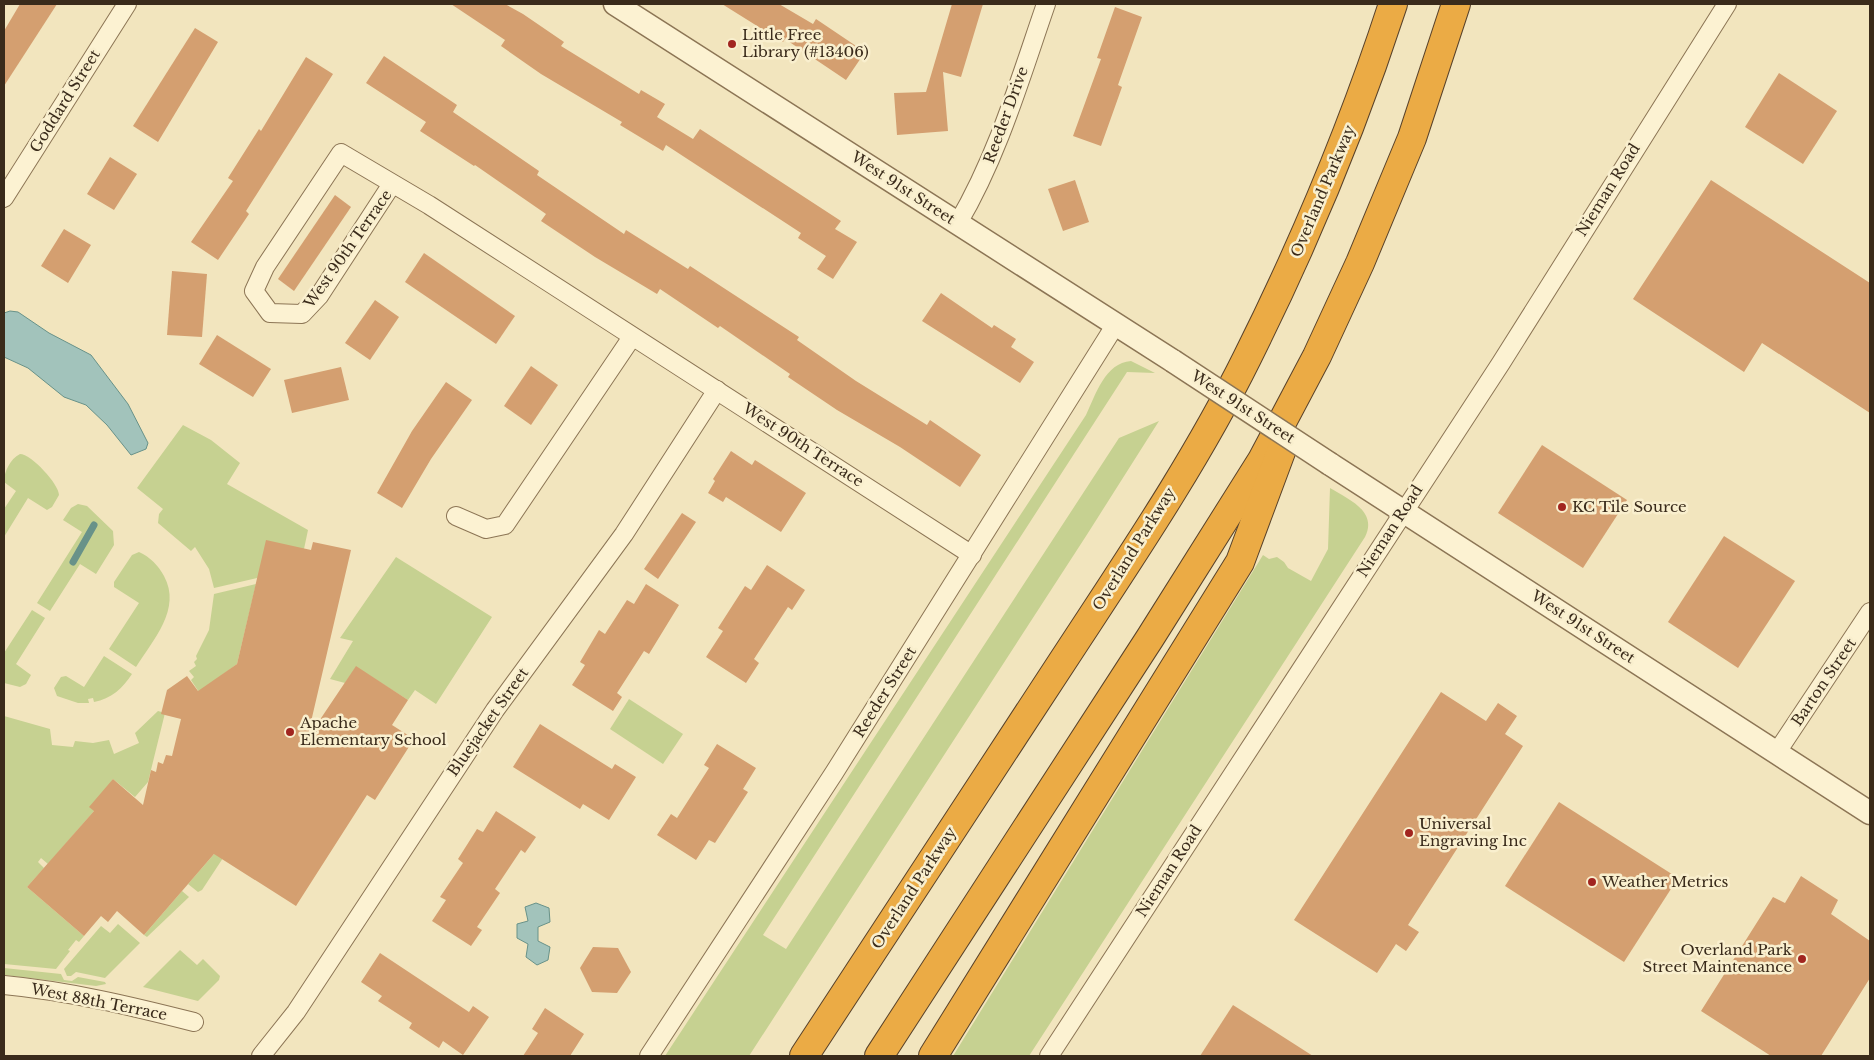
<svg xmlns="http://www.w3.org/2000/svg" width="1874" height="1060" font-family="'Libre Baskerville',serif">
<style>
.green{fill:#c6d191}
.water{fill:#a2c3bb;stroke:#689289}
.lines{fill:none;stroke-linecap:round;stroke-linejoin:round}
.stream{stroke:#689289;stroke-width:7}
.building{fill:#d49f70}
.minor-casing{stroke:#8c7555;stroke-width:20}
.tertiary-casing{stroke:#8c7555;stroke-width:25}
.motorway-casing{stroke:#59422a;stroke-width:30}
.minor{stroke:#fcf2d2;stroke-width:18}
.tertiary{stroke:#fcf2d2;stroke-width:22}
.motorway{stroke:#ebab45;stroke-width:28}
.tertiary-bridge-casing{stroke:#8c7555;stroke-width:25;stroke-linecap:butt}
.tertiary-bridge{stroke:#fcf2d2;stroke-width:22}
.poi-dot{fill:#a1251f;stroke:#f9efce;stroke-width:2}
.labels{text-anchor:middle;stroke-width:5;stroke-linejoin:round;paint-order:stroke}
.poi-label{font-size:15px;fill:#3a2b1b;stroke:#f9efce;text-anchor:start}
.street-label{font-size:15px;fill:#3a2b1b;stroke:#f9efce}
</style>
<rect width="100%" height="100%" fill="#f2e5be"/>
<!-- green -->
<g class="green">
<path d="M1131,361L1155,373L1127,372L763,935L786,949L1119,438L1159,421L1088,533L749,1056H665L1086,415C1096,394 1105,363 1131,361Z"/>
<path d="M183,425L211,440L240,463L227,484L308,530L304,549L257,578L214,588L209,569L195,547L191,551L158,523L159,514L163,509L137,488Z"/>
<path d="M20,454C31,454 59,484 59,495L52,507L47,510L28,498L4,537V509L16,491L4,482C4,472 10,459 20,454Z"/>
<path d="M1330,488C1348,499 1378,511 1365,537L1029,1056H953L1263,555L1269,559L1277,557L1284,562L1288,568L1311,581L1328,549Z"/>
<path d="M78,504L87,506L113,531L114,545L96,574L80,564L50,611L37,603L82,532L63,520L71,508Z"/>
<path d="M139,552C150,557 158,565 164,576C182,609 153,640 136,667L109,649L139,603L114,587V582L132,555Z"/>
<path d="M396,557L492,617L436,704L415,690L408,700L356,667L345,683L330,679L353,641L340,638Z"/>
<path d="M256,584L237,664L199,692L191,680L194,677L189,671L196,666L194,662L197,659L196,656L209,630L214,594Z"/>
<path d="M32,610L45,618L16,664L31,675L26,684L20,687L4,683V653Z"/>
<path d="M104,656L132,674C123,688 111,699 94,702L93,698L88,699L89,703H78L57,696L54,688L61,677L66,676L84,687Z"/>
<path d="M629,699L683,734L663,764L610,729Z"/>
<path d="M158,711L165,713L148,782L135,797L113,779L94,811L48,864L41,858L38,862L44,868L27,887L84,936L79,942L76,940L68,950L70,951L56,969L4,964V716L50,729L52,745L73,747L75,741L93,743L109,740L114,754L139,743L135,733Z"/>
<path d="M215,853L223,858L202,890L198,892L188,884Z"/>
<path d="M182,891L189,897L147,937L144,935Z"/>
<path d="M118,924L140,943L105,978L76,972L71,976H67L64,969L101,926L110,933Z"/>
<path d="M180,950L197,965L203,959L220,976L219,980L198,1001L143,987Z"/>
<path d="M4,968L61,974L64,980L72,981L78,977L105,982L106,984L96,986L4,975Z"/>
</g>
<!-- water -->
<g class="water">
<path d="M10,311L18,312L49,333L91,355L128,404L148,443L146,449L131,455L107,425L86,405L64,397L28,368L4,357V313Z"/>
<path d="M536,903L549,908L550,922L538,927V941L550,947L548,960L537,965L526,957L528,944L517,938V924L528,921L525,907Z"/>
</g>
<g class="lines">
<!-- stream -->
<path class="stream" d="M73,562L94,525"/>
</g>
<!-- building -->
<g class="building">
<path d="M20,4H57L4,86V31Z"/>
<path d="M451,4H505L523,14L564,42L561,46L639,94L641,90L665,104L657,117L693,139L700,129L841,221L835,229L857,242L833,279L817,269L826,256L798,238L801,233L666,145L663,151L620,125L622,122L541,74L501,46L505,40Z"/>
<path d="M722,4H779L813,24L816,19L865,52L846,80L785,39L783,42Z"/>
<path d="M952,4H983L961,77L943,72L948,131L897,135L894,93L926,92Z"/>
<path d="M1115,7L1142,17L1118,85L1122,87L1101,146L1073,136L1101,59L1097,58Z"/>
<path d="M195,28L218,42L158,142L133,126Z"/>
<path d="M384,56L457,105L453,112L539,171L537,175L624,234L626,230L688,269L690,266L799,337L797,340L856,381L927,425L930,420L981,455L960,487L900,447L837,410L788,377L790,374L720,326L718,328L660,289L657,294L595,257L541,221L546,214L475,165L474,166L420,131L426,122L366,83Z"/>
<path d="M306,57L333,74L246,211L249,214L218,260L191,242L233,181L228,178L259,129L261,131Z"/>
<path d="M1779,73L1837,111L1803,164L1745,127Z"/>
<path d="M110,157L137,174L114,210L87,194Z"/>
<path d="M1075,180L1089,222L1063,231L1048,189Z"/>
<path d="M1711,180L1870,283V413L1762,343L1744,372L1633,299Z"/>
<path d="M335,195L351,207L294,291L278,279Z"/>
<path d="M64,229L91,245L68,283L41,266Z"/>
<path d="M424,253L515,316L496,344L405,282Z"/>
<path d="M172,271L207,274L202,337L167,335Z"/>
<path d="M941,293L992,328L994,325L1016,339L1011,347L1034,362L1020,383L922,321Z"/>
<path d="M375,300L399,317L370,360L345,343Z"/>
<path d="M217,335L271,369L253,397L199,364Z"/>
<path d="M531,366L558,385L531,425L504,406Z"/>
<path d="M341,367L349,400L292,413L284,380Z"/>
<path d="M446,382L472,400L431,459L402,508L377,493L412,431Z"/>
<path d="M1542,445L1627,500L1583,568L1498,513Z"/>
<path d="M731,451L752,465L755,460L806,493L781,532L726,497L723,502L708,493L715,481L713,479Z"/>
<path d="M682,513L696,522L658,579L644,569Z"/>
<path d="M1724,536L1795,581L1738,668L1668,622Z"/>
<path d="M266,540L311,550L313,542L351,550L307,739L356,666L408,700L392,725L414,739L375,800L367,795L296,906L214,854L144,935L117,911L108,922L101,916L84,936L27,887L94,811L89,807L113,779L143,805L151,770L156,772L158,762L163,764L166,755L172,756L181,719L161,714L167,690L187,676L198,691L237,664Z"/>
<path d="M767,565L805,590L792,610L788,607L754,659L759,663L746,683L706,657L723,631L718,628L745,586L751,590Z"/>
<path d="M646,584L679,605L649,654L644,651L617,693L622,697L613,711L572,685L585,665L580,662L599,630L605,634L627,600L634,604Z"/>
<path d="M1441,692L1486,721L1498,703L1517,716L1505,734L1523,746L1408,925L1419,932L1406,951L1396,944L1377,973L1294,920Z"/>
<path d="M540,724L612,769L615,764L636,777L609,820L583,804L580,809L513,767Z"/>
<path d="M717,744L756,768L743,789L748,792L715,843L709,840L696,860L657,835L671,814L677,818L709,768L704,765Z"/>
<path d="M1559,802L1678,878L1624,962L1505,886Z"/>
<path d="M496,811L536,837L525,853L521,850L495,889L500,893L477,927L482,930L471,946L432,921L446,900L440,897L463,863L458,859L477,829L483,832Z"/>
<path d="M1801,876L1838,900L1831,914L1870,941V978L1821,1056H1771L1701,1011L1773,897L1785,903Z"/>
<path d="M593,947L618,948L631,972L617,993L592,992L580,968Z"/>
<path d="M380,953L469,1012L473,1006L489,1017L463,1055L443,1041L439,1048L409,1028L412,1023L378,1001L382,996L361,982Z"/>
<path d="M1233,1005L1313,1056H1200Z"/>
<path d="M545,1008L584,1034L570,1056H523L538,1033L532,1029Z"/>
</g>
<g class="lines">
<defs>
<g id="minor">
<path d="M392,184L319,296L302,314L270,313L254,291L265,267L341,153L429,205L972,555"/>
<path d="M4,198L127,4"/>
<path d="M958,223C998,155 1020,79 1046,4"/>
<path d="M456,516L486,529L505,525L632,337"/>
<path d="M1777,752L1870,612"/>
<path d="M4,985C68,991 131,1006 194,1022"/>
<path d="M261,1056L296,1012L495,710L624,534L717,390"/>
<path d="M649,1056L834,773L1116,324"/>
<path d="M1049,1056L1501,363L1727,4"/>
</g>
<g id="tertiary">
<path d="M615,4L1173,361"/>
<path d="M1330,464L1870,813"/>
</g>
<g id="motorway">
<path d="M804,1056C891,924 977,791 1064,659C1128,561 1195,463 1247,358C1305,242 1353,127 1393,4"/>
<path d="M879,1056L1150,638L1262,460L1317,356L1360,263L1412,138L1456,4"/>
<path d="M933,1056L1240,562L1282,449"/>
</g>
</defs>
<!-- minor casing -->
<use href="#minor" class="minor-casing"/>
<!-- tertiary casing -->
<use href="#tertiary" class="tertiary-casing"/>
<!-- motorway casing -->
<use href="#motorway" class="motorway-casing"/>
<!-- minor -->
<use href="#minor" class="minor"/>
<!-- tertiary -->
<use href="#tertiary" class="tertiary"/>
<!-- motorway -->
<use href="#motorway" class="motorway"/>
<defs>
<path id="tertiary-bridge" d="M1173,361L1330,464"/>
</defs>
<!-- tertiary-bridge casing -->
<use href="#tertiary-bridge" class="tertiary-bridge-casing"/>
<!-- tertiary-bridge -->
<use href="#tertiary-bridge" class="tertiary-bridge"/>
</g>
<!-- markers -->
<g class="poi-dot">
<circle cx="732" cy="44" r="5"/>
<circle cx="1562" cy="507" r="5"/>
<circle cx="290" cy="732" r="5"/>
<circle cx="1409" cy="833" r="5"/>
<circle cx="1592" cy="882" r="5"/>
<circle cx="1802" cy="959" r="5"/>
</g>
<g class="labels">
<!-- poi labels -->
<g class="poi-label">
<text x="742" y="40">Little Free<tspan x="742" dy="17">Library (#13406)</tspan></text>
<text x="1572" y="512">KC Tile Source</text>
<text x="300" y="728">Apache<tspan x="300" dy="17">Elementary School</tspan></text>
<text x="1419" y="829">Universal<tspan x="1419" dy="17">Engraving Inc</tspan></text>
<text x="1602" y="887">Weather Metrics</text>
<text x="1792" y="955" text-anchor="end">Overland Park<tspan x="1792" dy="17">Street Maintenance</tspan></text>
</g>
<!-- street labels -->
<g class="street-label">
<text transform="translate(65 101) rotate(-58)" y="5">Goddard Street</text>
<text transform="translate(1006 115) rotate(-70)" y="5">Reeder Drive</text>
<text transform="translate(903 188) rotate(33)" y="5">West 91st Street</text>
<text transform="translate(1608 190) rotate(-58)" y="5">Nieman Road</text>
<text transform="translate(1323 191) rotate(-67)" y="5">Overland Parkway</text>
<text transform="translate(348 249) rotate(-55)" y="5">West 90th Terrace</text>
<text transform="translate(1243 407) rotate(33)" y="5">West 91st Street</text>
<text transform="translate(803 445) rotate(33)" y="5">West 90th Terrace</text>
<text transform="translate(1390 531) rotate(-57)" y="5">Nieman Road</text>
<text transform="translate(1134 549) rotate(-58)" y="5">Overland Parkway</text>
<text transform="translate(1583 627) rotate(33)" y="5">West 91st Street</text>
<text transform="translate(1824 682) rotate(-56)" y="5">Barton Street</text>
<text transform="translate(885 692) rotate(-58)" y="5">Reeder Street</text>
<text transform="translate(488 722) rotate(-55)" y="5">Bluejacket Street</text>
<text transform="translate(1169 871) rotate(-57)" y="5">Nieman Road</text>
<text transform="translate(914 888) rotate(-57)" y="5">Overland Parkway</text>
<text transform="translate(99 1002) rotate(11)" y="5">West 88th Terrace</text>
</g>
</g>
<!-- border -->
<rect width="1874" height="1060" fill="none" stroke="#3a2b1b" stroke-width="10"/>
</svg>
